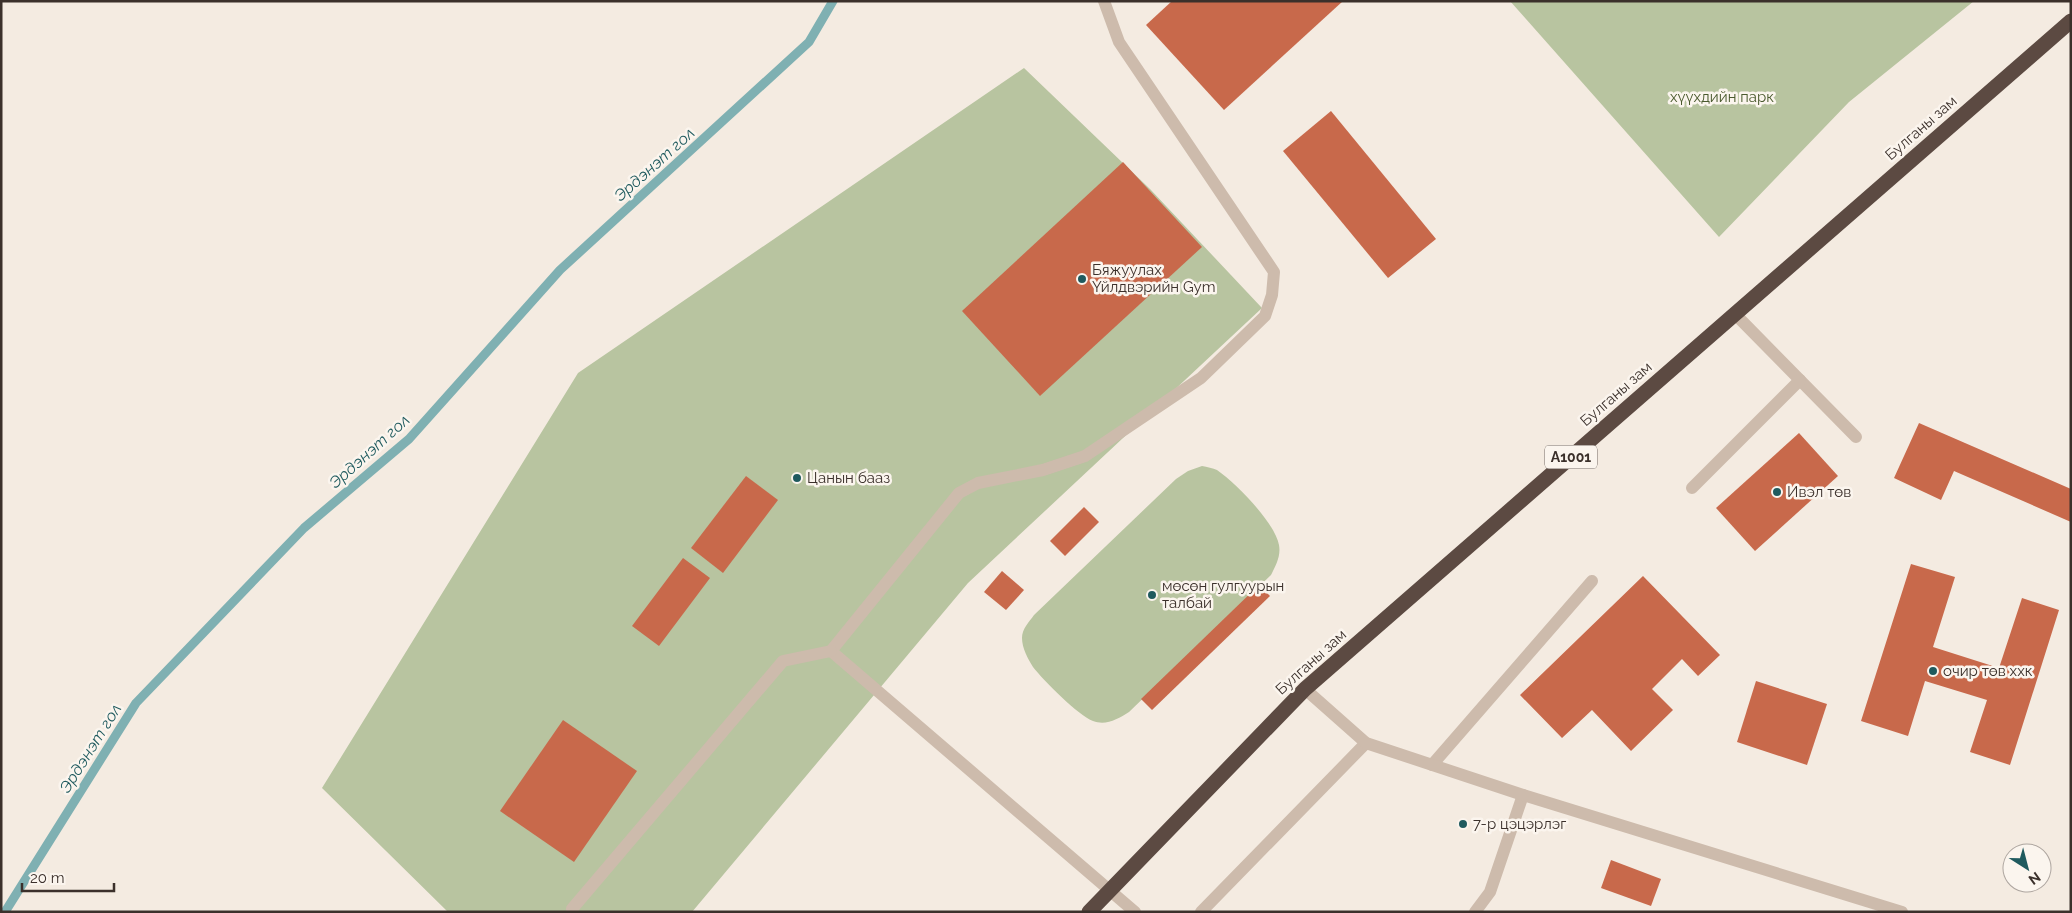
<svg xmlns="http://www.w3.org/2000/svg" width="2072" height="913" font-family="Raleway,sans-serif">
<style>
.green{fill:#b8c4a0}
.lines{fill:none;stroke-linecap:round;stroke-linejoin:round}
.stream{stroke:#7fb0b2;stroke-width:9}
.building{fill:#c8694b}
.lane{stroke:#cdbbac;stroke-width:12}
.street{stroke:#cdbbac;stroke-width:12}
.highway{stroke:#5c4a42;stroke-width:15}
.poi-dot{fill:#1f5a5e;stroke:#fbf5ee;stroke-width:2}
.labels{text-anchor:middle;stroke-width:5;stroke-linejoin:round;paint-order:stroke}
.shield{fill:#fbf5ee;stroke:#756b66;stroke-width:1}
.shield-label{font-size:14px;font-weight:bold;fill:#3b302b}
.park-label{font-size:15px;fill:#4a5a2e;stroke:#fbf5ee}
.street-label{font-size:15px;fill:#3b302b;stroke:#fbf5ee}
.poi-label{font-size:15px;fill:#3b302b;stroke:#fbf5ee;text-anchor:start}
.water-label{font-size:16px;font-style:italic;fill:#1f5a5e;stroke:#fbf5ee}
</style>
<rect width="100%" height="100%" fill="#f4ebe1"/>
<!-- green -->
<g class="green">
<path d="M1510,1H1974L1849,102L1719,237Z"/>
<path d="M1024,68L1150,189L1262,308L968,583L692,912H448L322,788L578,373Z"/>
<path d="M1202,466C1207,467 1213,468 1217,470C1236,483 1275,523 1279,545C1281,556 1276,565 1271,575L1129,712C1118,719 1106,726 1093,721C1079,716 1043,680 1033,667C1028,659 1022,648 1022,638C1022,629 1029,622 1034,615L1176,479L1188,471Z"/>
</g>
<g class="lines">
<!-- stream -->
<path class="stream" d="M5,912L136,703L304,528L409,439L560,270L809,42L833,1"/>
</g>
<!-- building -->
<g class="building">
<path d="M1172,1H1343L1224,110L1146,25Z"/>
<path d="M1331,111L1436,239L1388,278L1283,151Z"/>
<path d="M1123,162L1202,247L1040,396L962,311Z"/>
<path d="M1919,423L2071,489V522L1954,471L1941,500L1894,478Z"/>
<path d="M1799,433L1838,476L1755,551L1716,508Z"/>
<path d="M746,476L778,500L723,573L691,548Z"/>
<path d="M1084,507L1099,522L1065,556L1050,541Z"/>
<path d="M683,558L710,578L659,646L632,626Z"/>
<path d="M1911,564L1955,577L1933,647L1999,668L2022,598L2059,610L2010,765L1970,752L1987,700L1925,681L1908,736L1861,721Z"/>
<path d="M1002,571L1024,590L1006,610L984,592Z"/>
<path d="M1643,576L1720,655L1698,676L1682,659L1652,689L1673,710L1631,751L1592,710L1562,738L1520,695Z"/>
<path d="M1259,585L1270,596L1152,710L1141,699Z"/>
<path d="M1756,681L1827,704L1807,765L1737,742Z"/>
<path d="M563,720L637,771L574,862L500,811Z"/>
<path d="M1611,860L1661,879L1651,906L1601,888Z"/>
</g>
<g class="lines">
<!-- lane -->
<g class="lane">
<path d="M1104,1L1119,42L1274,272L1272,295L1265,316L1201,378L1085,456L1043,470L978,483L959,493L831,651L1135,912"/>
<path d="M1735,314L1856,437"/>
<path d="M1692,488L1800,380"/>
<path d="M1432,765L1592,581"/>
<path d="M572,909L783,661L831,651"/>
<path d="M1201,912L1366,743"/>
<path d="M1475,912L1490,892L1523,795"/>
</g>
<!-- street -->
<path class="street" d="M1305,689L1366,743L1523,795L1902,912"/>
<!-- highway -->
<path class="highway" d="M1089,912L1305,689L2071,21"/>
</g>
<!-- markers -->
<g class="poi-dot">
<circle cx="1082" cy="279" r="5"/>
<circle cx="797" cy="478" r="5"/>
<circle cx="1777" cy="492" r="5"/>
<circle cx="1152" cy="595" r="5"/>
<circle cx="1933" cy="671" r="5"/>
<circle cx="1463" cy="824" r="5"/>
</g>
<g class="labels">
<!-- shield labels -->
<rect class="shield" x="1545" y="445.5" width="52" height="23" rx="4"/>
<g class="shield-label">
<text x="1571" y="462">A1001</text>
</g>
<!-- park labels -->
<g class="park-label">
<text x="1722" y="102">хүүхдийн парк</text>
</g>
<!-- street labels -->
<g class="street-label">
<text transform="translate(1921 128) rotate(-41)" y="5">Булганы зам</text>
<text transform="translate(1616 394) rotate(-41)" y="5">Булганы зам</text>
<text transform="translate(1311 662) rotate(-42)" y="5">Булганы зам</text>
</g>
<!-- poi labels -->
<g class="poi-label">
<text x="1092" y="275">Бяжуулах<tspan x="1092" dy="17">Үйлдвэрийн Gym</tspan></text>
<text x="807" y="483">Цанын бааз</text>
<text x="1787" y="497">Ивэл төв</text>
<text x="1162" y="591">мөсөн гулгуурын<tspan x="1162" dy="17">талбай</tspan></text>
<text x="1943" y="676">очир төв ххк</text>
<text x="1473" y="829">7-р цэцэрлэг</text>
</g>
<!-- water labels -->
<g class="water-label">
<text transform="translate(654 164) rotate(-42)" y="6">Эрдэнэт гол</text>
<text transform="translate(369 451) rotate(-42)" y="6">Эрдэнэт гол</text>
<text transform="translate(90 748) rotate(-58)" y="6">Эрдэнэт гол</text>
</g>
</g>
<!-- border -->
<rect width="2072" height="913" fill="none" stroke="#3b302b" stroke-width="5"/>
<!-- north arrow -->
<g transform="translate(2027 868) rotate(144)"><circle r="24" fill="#fbf5ee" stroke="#aea6a0"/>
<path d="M0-4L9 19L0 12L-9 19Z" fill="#1f5a5e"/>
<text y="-8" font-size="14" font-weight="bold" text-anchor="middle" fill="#3b302b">N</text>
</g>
<!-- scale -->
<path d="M22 883v8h92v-8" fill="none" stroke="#3b302b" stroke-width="2.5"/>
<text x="30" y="883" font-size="15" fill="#3b302b" stroke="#fbf5ee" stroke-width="4" paint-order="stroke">20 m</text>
</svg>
